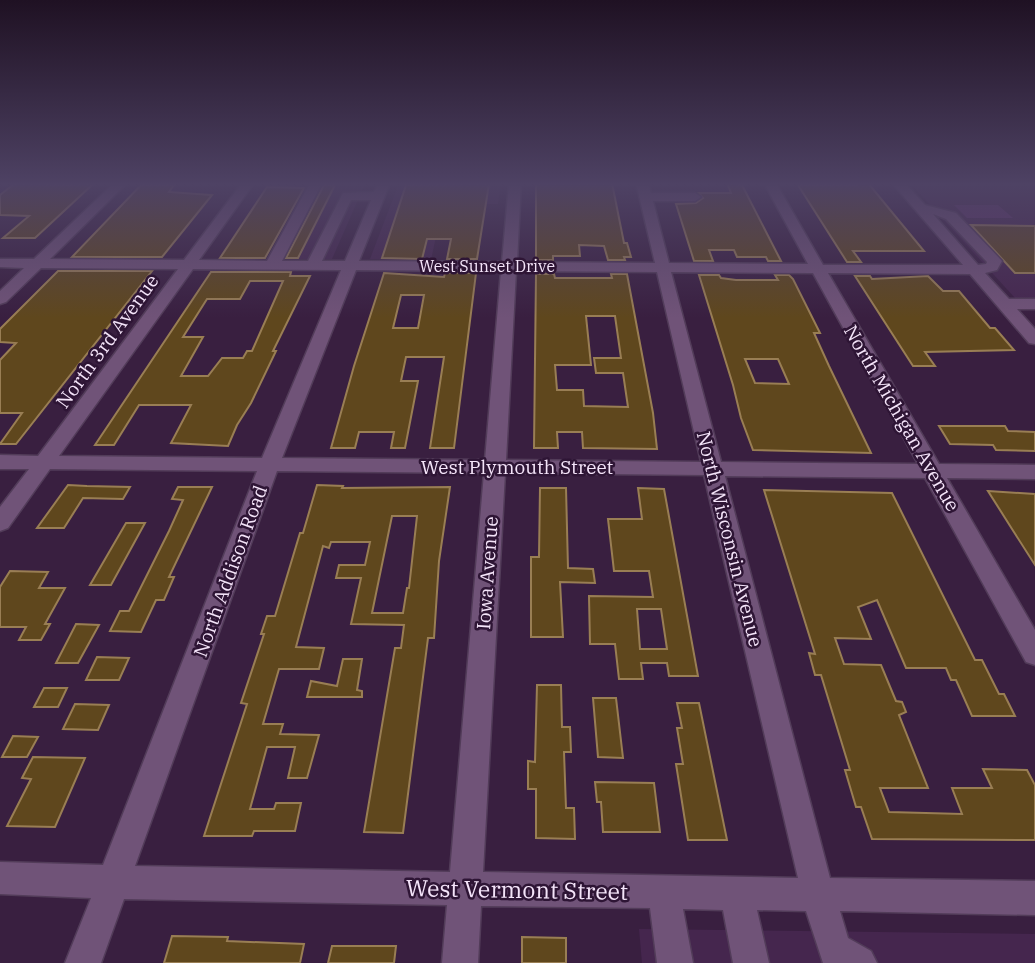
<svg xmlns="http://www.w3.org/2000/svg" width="1035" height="963" font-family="'IBM Plex Serif',serif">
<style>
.built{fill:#45264e}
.green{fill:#5f326b}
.building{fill:#5f471d;stroke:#997e54;stroke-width:2;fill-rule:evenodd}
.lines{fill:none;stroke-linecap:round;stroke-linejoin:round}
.minor-casing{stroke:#523c59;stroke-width:3}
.minor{fill:#705378;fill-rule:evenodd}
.labels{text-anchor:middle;stroke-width:5;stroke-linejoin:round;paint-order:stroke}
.far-street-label{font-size:16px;fill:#f4e4f9;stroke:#2e1535}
.street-label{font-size:19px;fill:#f4e4f9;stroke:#2e1535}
.near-street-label{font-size:23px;fill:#f4e4f9;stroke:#2e1535}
</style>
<rect width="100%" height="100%" fill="#391f40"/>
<!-- built -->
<g class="built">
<path d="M313,183L365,184L332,259H270Z"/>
<path d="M399,183H501L498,204H443L431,260L370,259Z"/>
<path d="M910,183H1035V298H1015Z"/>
<path d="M639,929L1035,934V963H642Z"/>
</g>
<!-- green -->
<path class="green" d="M954,205H998L1013,218H967Z"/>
<!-- building -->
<g class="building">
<path d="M612,183L624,243H627L631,257H624L625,260H608L604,246L579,245L580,256H553V260H536V184Z"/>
<path d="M727,183L742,185L781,261H768L766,257H737L734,250H709L713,261H694L676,204L696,203L703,198L699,193H731Z"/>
<path d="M854,183H868L924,251H853L861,262H847L798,185H856Z"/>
<path d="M14,184L68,185L93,184L35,238H3L29,216L0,215V195Z"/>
<path d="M489,184L477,259H447L451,239H427L422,259L382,258L406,185Z"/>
<path d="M141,185H174L169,192L212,195L162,257H72Z"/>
<path d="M324,185H335L298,258H286Z"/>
<path d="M267,187L304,188L265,258H220Z"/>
<path d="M971,225L1035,226V273H1015Z"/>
<path d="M58,271H152L16,444H0L22,413H0V360L16,343L0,342V329Z"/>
<path d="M211,272H291L290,276H310L273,351H276L251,403L237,425L228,446L171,443L191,405H139L114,445H95ZM250,281H283L252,351H247L243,358H222L208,376H181L203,337H183L207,299H240Z"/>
<path d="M384,273L444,277L445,273H476L454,448H430L444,357H406L401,381H418L405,448H391L394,432H359L355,448H331L354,366ZM401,295H424L418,328H393Z"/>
<path d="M536,274H554L555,278H612L611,274H627L653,413L657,449L583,448L582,432H557L558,448H534ZM586,316H615L621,358H594L596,373H623L628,407L584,406L583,390H557L555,365H591Z"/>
<path d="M699,275H719L721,278L736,280H778L775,275H789L793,279L820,333H814L829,366L871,453L753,450L741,418L733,385ZM745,359H778L789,384L755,383Z"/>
<path d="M855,276H870L872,279L928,276L943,291H959L990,328H995L1014,350L925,352L935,366H913Z"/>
<path d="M939,426H1005L1008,431L1035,432V451L996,450L993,445L950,444Z"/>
<path d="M68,485L87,486L130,487L123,499L83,498L64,528H37Z"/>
<path d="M317,485L343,486L342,488L450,487L439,561L434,638H428L403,833L364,832L395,648H401L404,625L351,624L361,578H336L339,565H365L370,542H331L329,548L323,546L296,647L324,648L319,669H279L263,724H283L280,734L319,735L307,778H288L295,747H267L250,809H274L276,803H301L295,831H254L252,836H204L247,704L241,703L264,634H261L267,616H275L300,533H303ZM392,516H417L409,588H407L403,613H372Z"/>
<path d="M178,487H212L169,577H174L164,600H156L141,632L110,631L120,611H129L169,531L183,500L172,499Z"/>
<path d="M540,488H566L568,568L593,569L595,583L560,582L563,637H531V557H539Z"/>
<path d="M638,488L664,489L698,676H669L667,663H641L643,679H619L615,644H590L589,596L653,597L649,571H614L608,519H642ZM637,609H661L667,649H640Z"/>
<path d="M764,490L892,493L975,660H982L999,694H1004L1015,716H972L956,680H951L946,668H906L877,600L858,607L871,639L835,638L844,664L881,665L896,701L902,702L906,712L899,715L928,788H880L889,812L962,814L952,788H992L983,769L1027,770L1035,785V840L872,839L861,807H856L845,770H850L821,675H815L809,653L815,654Z"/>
<path d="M988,491L1035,494V565L1012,529Z"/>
<path d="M126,523H145L111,585H90Z"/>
<path d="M10,571L48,572L39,588H65L45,624H50L41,640H19L26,627H0V587Z"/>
<path d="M76,624L99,625L78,663H56Z"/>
<path d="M97,657L129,658L119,680H86Z"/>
<path d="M343,659H362L357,690L362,691V697H307L311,681L337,686Z"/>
<path d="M537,685H561L562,727H570L571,752H564L566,808H574L575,839L536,838V789H528V761L535,762Z"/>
<path d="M44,688H67L58,707H34Z"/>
<path d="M593,698H616L623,758L598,757Z"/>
<path d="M677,703H699L727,840H688L676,764H683L677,728H682Z"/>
<path d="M75,704L109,705L98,730L63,729Z"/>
<path d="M13,736L38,737L27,757H2Z"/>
<path d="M33,757L85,758L55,827L7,826L31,779L22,778Z"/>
<path d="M595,782L654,783L660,832H603L601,802H597Z"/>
<path d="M172,936L228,937L227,941L304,944L300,963H164Z"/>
<path d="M522,937L566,938V963H522Z"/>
<path d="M332,946H396L394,963H328Z"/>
</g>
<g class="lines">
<defs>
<path id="minor" d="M114,183H127L50,259L184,260L242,183H254L199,260L267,261L310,183H322L282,261H308L343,193L374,192L378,183H390L359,261L502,262L509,183H521L517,262L655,263L636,183H648L651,193H695L701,197L695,201H653L669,263L808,264L764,183H776L823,265H963L892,183H905L925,205L956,213L1002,261L997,270L985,273L1009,299H1035V309H1017L1035,329V344L1029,343L970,274L828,273L939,464L1035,465V479L947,478L1035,630V665L1026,662L925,478L725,476L830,878L1035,881V915L840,911L848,938L871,951L877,963H823L806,911L757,910L769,963H733L723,910L683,909L693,963H657L650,908L481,906L478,963H442L447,905L124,899L101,963H65L91,898L0,894V862L103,865L257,471L50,469L8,528L0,531V507L29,469H0V455L38,456L178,269L41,268L6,302L0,304V291L24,268L0,267V259H34ZM351,200H371L345,261H322ZM933,214L946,219L987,262L986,264L978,265ZM193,269L341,270L262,458L59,456ZM356,270L501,271L485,460L282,458ZM516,271L657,272L701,462L506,460ZM671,272L813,273L918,464L721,462ZM277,471L484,473L450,872L135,866ZM505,473L704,475L798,878L483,872Z"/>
</defs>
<!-- minor casing -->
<use href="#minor" class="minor-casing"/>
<!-- minor -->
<use href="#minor" class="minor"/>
</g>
<!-- sky -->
<linearGradient id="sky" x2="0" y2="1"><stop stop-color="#1f1123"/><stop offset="0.58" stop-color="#4e4264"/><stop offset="1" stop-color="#4e4264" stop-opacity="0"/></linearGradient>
<rect width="1035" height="318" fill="url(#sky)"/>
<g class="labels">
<!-- far-street labels -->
<g class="far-street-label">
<text x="487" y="272">West Sunset Drive</text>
</g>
<!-- street labels -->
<g class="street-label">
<text transform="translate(107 341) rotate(-54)" y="7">North 3rd Avenue</text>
<text transform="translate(902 418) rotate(60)" y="7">North Michigan Avenue</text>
<text x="517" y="474">West Plymouth Street</text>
<text transform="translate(730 539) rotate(76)" y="7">North Wisconsin Avenue</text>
<text transform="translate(230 571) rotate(-70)" y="7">North Addison Road</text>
<text transform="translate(487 573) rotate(-86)" y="7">Iowa Avenue</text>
</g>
<!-- near-street labels -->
<g class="near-street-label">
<text transform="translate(517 890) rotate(1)" y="8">West Vermont Street</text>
</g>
</g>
</svg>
